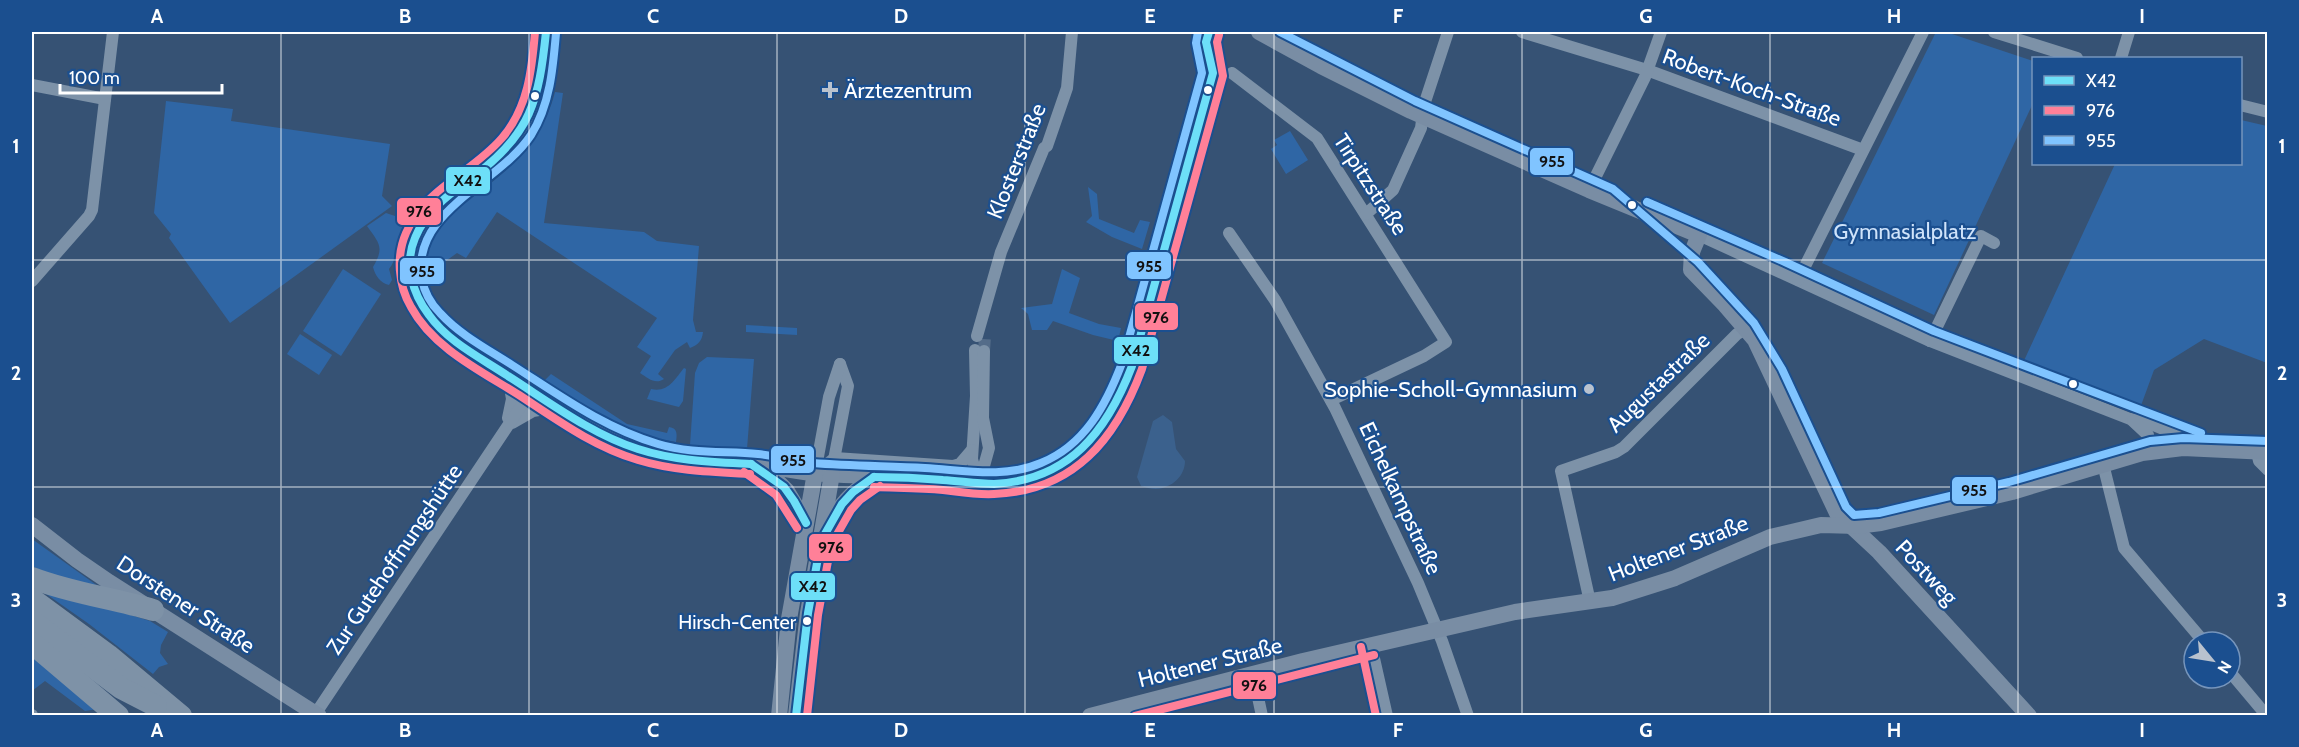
<svg xmlns="http://www.w3.org/2000/svg" width="2299" height="747" font-family="Cabin,sans-serif">
<style>
.green{fill:#2f66a5}
.water{fill:#3b618d}
.lines{fill:none;stroke-linecap:round;stroke-linejoin:round}
.street-tunnel{stroke:#546c89;stroke-width:12;stroke-dasharray:12 6;stroke-linecap:butt}
.street{stroke:#7d92a8;stroke-width:12}
.secondary{stroke:#798da4;stroke-width:16}
.highway{stroke:#7e92a7;stroke-width:22}
.bus-1-casing{stroke:#1b4f8f;stroke-width:12}
.bus-2-casing{stroke:#1b4f8f;stroke-width:12}
.bus-3-casing{stroke:#1b4f8f;stroke-width:12}
.bus-1{stroke:#6ddff8;stroke-width:8}
.bus-2{stroke:#ff8098;stroke-width:8}
.bus-3{stroke:#80c4ff;stroke-width:8}
.grid{fill:none;stroke:#fff;stroke-width:1.5;stroke-opacity:0.55}
.poi-dot{fill:#b9c2ce;stroke:#1b4f8f;stroke-width:2}
.bus-dot{fill:#fff;stroke:#1b4f8f;stroke-width:2}
.labels{text-anchor:middle;stroke-width:4.5;stroke-linejoin:round;paint-order:stroke}
.bus-label{font-size:20px;fill:#fff;stroke:#1b4f8f;text-anchor:end}
.street-label{font-size:22px;fill:#fff;stroke:#1b4f8f}
.poi-label{font-size:22px;fill:#fff;stroke:#1b4f8f;text-anchor:start}
.park-label{font-size:22px;fill:#cfe3fa;stroke:#1b4f8f}
.line-badge{stroke:#1b4f8f;stroke-width:2}
.pale-badge-label{font-size:16px;text-anchor:middle;font-weight:bold;fill:#111}
.neatline{fill:none;stroke:#fff;stroke-width:2}
.grid-label{font-size:20px;text-anchor:middle;font-weight:bold;fill:#fff}
</style>
<rect width="100%" height="100%" fill="#365274"/>
<!-- green -->
<g class="green">
<path d="M1936,32H1946L2033,61L2034,101L1934,315L1822,263Z"/>
<path d="M555,92L563,93L544,223L644,232L657,241L699,246L693,320L696,332H703C702,341 698,345 690,348L687,342L675,350L658,374L664,379C655,385 648,378 640,373L651,356L637,347L657,318L497,212L466,258L457,253L425,276C426,253 432,237 446,218C494,178 538,157 555,92Z"/>
<path d="M166,101L233,109L231,121L390,144L382,196L392,206L230,323L169,238L171,234L154,213Z"/>
<path d="M2241,120L2267,126V363L2204,339L2154,370L2139,411L2021,367L2115,164H2240Z"/>
<path d="M1290,131L1308,160L1286,174L1271,149L1277,145L1274,140Z"/>
<path d="M1088,187L1097,194L1099,219L1134,233L1140,220L1150,222L1142,249L1112,237L1086,222L1092,216Z"/>
<path d="M415,201L419,205C411,215 404,226 400,238C396,250 397,259 389,269L392,280L389,285C380,283 375,275 373,267C385,247 379,243 367,226L386,213L398,217Z"/>
<path d="M343,269L381,294L341,356L303,331Z"/>
<path d="M1062,269L1080,278L1069,313L1099,324L1121,328L1118,341L1093,335L1053,321L1047,330H1032L1028,314L1021,308L1052,304Z"/>
<path d="M746,325L797,328V335L746,332Z"/>
<path d="M300,334L332,355L319,375L287,354Z"/>
<path d="M707,357L754,359L747,449L690,445L695,373L699,363Z"/>
<path d="M684,368L686,369L683,401L679,407L647,399L651,389C668,393 675,379 684,368Z"/>
<path d="M551,374L627,424L667,433L669,427C678,428 677,435 676,442C619,434 592,412 545,380Z"/>
<path d="M32,539L102,589L54,577L32,566Z"/>
<path d="M32,584L150,621L168,632L161,645L160,653L168,664L159,667L153,674L89,624Z"/>
<path d="M32,652L98,709L85,711L45,681L32,691Z"/>
</g>
<!-- water -->
<path class="water" d="M1163,415L1172,422L1176,449L1185,461C1185,476 1172,488 1156,489C1151,489 1145,487 1141,486L1137,477L1153,421Z"/>
<g class="lines">
<!-- street-tunnel -->
<path class="street-tunnel" d="M984,351L985,336"/>
<!-- street -->
<g class="street">
<path d="M1522,32L1647,70L1863,150"/>
<path d="M1994,32L2077,58"/>
<path d="M2121,58L2129,32"/>
<path d="M1232,73L1317,138L1446,342L1424,356L1331,400"/>
<path d="M32,85L105,99"/>
<path d="M2240,105L2268,112"/>
<path d="M1589,190L1645,77L1661,32"/>
<path d="M1366,214L1393,190L1421,128L1424,105L1448,32"/>
<path d="M1229,233L1275,300L1335,408L1418,583L1442,641L1468,716"/>
<path d="M1699,235L1930,341L2130,419L2146,422L2207,447"/>
<path d="M1798,280L1923,32"/>
<path d="M32,281L89,216L92,210L113,32"/>
<path d="M977,336L1001,252L1044,148L1047,146L1067,88L1072,32"/>
<path d="M1930,341L1981,236L1994,243"/>
<path d="M975,350L976,396L972,459L979,484"/>
<path d="M508,375L512,399L508,418"/>
<path d="M2133,421L2148,435L2152,451"/>
<path d="M512,423L533,411L556,407"/>
<path d="M2257,452L2259,461L2268,470"/>
<path d="M2103,464L2124,548L2204,642"/>
<path d="M833,465L848,386L840,364"/>
<path d="M815,473L835,458L953,466L960,464L972,450"/>
<path d="M815,473L829,397L840,364"/>
<path d="M979,484L989,448L983,418L984,351"/>
<path d="M1590,602L1561,471L1616,452L1624,447L1737,334L1746,329"/>
<path d="M1371,645L1387,716"/>
<path d="M2230,672L2267,716"/>
<path d="M1253,674L1262,716"/>
<path d="M316,713L531,391"/>
<path d="M32,715V716"/>
</g>
<!-- secondary -->
<g class="secondary">
<path d="M546,32C542,66 541,101 521,131C489,181 395,206 411,280C415,297 423,312 436,324C456,345 482,359 506,374C555,406 601,439 657,455C687,464 718,461 749,464C769,465 790,471 811,473C851,476 891,476 932,479C970,481 1008,489 1045,473C1093,453 1116,413 1132,366L1213,73L1206,42L1209,32"/>
<path d="M1259,32L1321,66L1411,111L1589,190L1699,235L1692,252L1691,270L1725,305L1755,340L1837,513L1879,552L2029,716"/>
<path d="M757,469L777,481L787,491L806,523"/>
<path d="M32,525L77,560L109,582L319,716"/>
<path d="M827,529C840,504 851,493 874,477"/>
<path d="M779,716L789,619L815,473"/>
<path d="M796,716L808,613L832,474"/>
<path d="M1090,716L1303,661L1515,612L1612,598L1675,578L1770,537L1821,525L1857,526L1881,523L2012,492L2142,453L2183,448L2268,452"/>
</g>
<!-- highway -->
<g class="highway">
<path d="M32,578C71,593 112,598 153,610"/>
<path d="M32,599L108,655L181,716"/>
<path d="M32,621L121,688L156,706"/>
<path d="M32,643L118,716"/>
</g>
<defs>
<g id="bus-1">
<path d="M546,32C539,100 531,134 474,176C451,193 426,210 415,238C404,264 412,293 429,315C448,342 481,358 508,376C549,402 591,434 638,449C675,461 713,462 751,464"/>
<path d="M751,464L784,487L794,501L806,523"/>
<path d="M874,477C897,477 920,478 943,480C960,481 977,484 994,484C1070,480 1107,431 1132,366L1213,73L1206,42L1209,32"/>
<path d="M796,716L808,613L821,541L842,504L853,492L874,477"/>
</g>
<g id="bus-2">
<path d="M535,32C532,69 528,108 502,138C472,173 425,188 406,233C396,256 398,285 411,307C433,348 481,371 519,395C557,420 594,447 638,460C674,471 713,472 750,474"/>
<path d="M744,472L776,495L797,528"/>
<path d="M874,487C897,488 920,488 943,490C960,492 977,495 994,494C1074,491 1116,439 1142,369L1223,76L1217,42L1219,35"/>
<path d="M1361,647L1376,716"/>
<path d="M807,716L818,615L831,545L851,510L860,500L880,486"/>
<path d="M1135,716L1374,655"/>
</g>
<g id="bus-3">
<path d="M1280,32L1415,101L1613,189L1698,262L1754,323L1782,369L1846,507L1854,515L1879,513L2009,482L2150,441L2183,438L2268,441"/>
<path d="M556,33C553,68 550,105 531,135C499,184 410,211 422,279C424,291 431,304 440,313C460,335 487,349 512,365C559,395 604,428 658,444C691,454 725,451 758,454C777,456 795,461 813,463C850,466 888,466 925,468C963,470 1004,479 1041,463C1085,445 1106,405 1122,363L1202,73L1196,43L1198,32"/>
<path d="M1647,202L1785,262L1934,331L2201,433"/>
</g>
</defs>
<!-- bus-1 casing -->
<use href="#bus-1" class="bus-1-casing"/>
<!-- bus-2 casing -->
<use href="#bus-2" class="bus-2-casing"/>
<!-- bus-3 casing -->
<use href="#bus-3" class="bus-3-casing"/>
<!-- bus-1 -->
<use href="#bus-1" class="bus-1"/>
<!-- bus-2 -->
<use href="#bus-2" class="bus-2"/>
<!-- bus-3 -->
<use href="#bus-3" class="bus-3"/>
</g>
<!-- grid -->
<path class="grid" d="M281,32V716M529,32V716M777,32V716M1025,32V716M1274,32V716M1522,32V716M1770,32V716M2018,32V716M32,260H2268M32,487H2268"/>
<!-- markers -->
<g class="poi-dot">
<path d="M827 81h6v6h6v6h-6v6h-6v-6h-6v-6h6z"/>
<circle cx="1589" cy="389" r="6"/>
</g>
<g class="bus-dot">
<circle cx="1208" cy="90" r="5"/>
<circle cx="535" cy="96" r="5"/>
<circle cx="1632" cy="205" r="5"/>
<circle cx="2073" cy="384" r="5"/>
<circle cx="807" cy="621" r="5"/>
</g>
<g class="labels">
<!-- bus labels -->
<g class="bus-label">
<text x="796" y="629">Hirsch-Center</text>
</g>
<!-- street labels -->
<g class="street-label">
<text transform="translate(1752 87) rotate(20)" y="8">Robert-Koch-Straße</text>
<text transform="translate(1016 161) rotate(-68)" y="8">Klosterstraße</text>
<text transform="translate(1371 184) rotate(57)" y="8">Tirpitzstraße</text>
<text transform="translate(1658 382) rotate(-44)" y="8">Augustastraße</text>
<text transform="translate(1401 498) rotate(65)" y="8">Eichelkampstraße</text>
<text transform="translate(1678 548) rotate(-21)" y="8">Holtener Straße</text>
<text transform="translate(394 559) rotate(-56)" y="8">Zur Gutehoffnungshütte</text>
<text transform="translate(1927 572) rotate(47)" y="8">Postweg</text>
<text transform="translate(186 604) rotate(33)" y="8">Dorstener Straße</text>
<text transform="translate(1210 662) rotate(-14)" y="8">Holtener Straße</text>
</g>
<!-- poi labels -->
<g class="poi-label">
<text x="844" y="98">Ärztezentrum</text>
<text x="1577" y="397" text-anchor="end">Sophie-Scholl-Gymnasium</text>
</g>
<!-- park labels -->
<g class="park-label">
<text x="1905" y="239">Gymnasialplatz</text>
</g>
</g>
<g class="line-badge">
<rect x="1529" y="147" width="45" height="29" rx="6" fill="#80c4ff"/>
<rect x="445" y="166" width="46" height="29" rx="6" fill="#6ddff8"/>
<rect x="396" y="197" width="46" height="29" rx="6" fill="#ff8098"/>
<rect x="1126" y="251" width="46" height="29" rx="6" fill="#80c4ff"/>
<rect x="399" y="257" width="46" height="28" rx="6" fill="#80c4ff"/>
<rect x="1134" y="302" width="45" height="29" rx="6" fill="#ff8098"/>
<rect x="1113" y="336" width="46" height="29" rx="6" fill="#6ddff8"/>
<rect x="770" y="445" width="45" height="29" rx="6" fill="#80c4ff"/>
<rect x="1951" y="476" width="46" height="29" rx="6" fill="#80c4ff"/>
<rect x="808" y="533" width="45" height="29" rx="6" fill="#ff8098"/>
<rect x="790" y="572" width="46" height="29" rx="6" fill="#6ddff8"/>
<rect x="1232" y="671" width="45" height="29" rx="6" fill="#ff8098"/>
</g>
<g class="pale-badge-label">
<text x="1552" y="167">955</text>
<text x="468" y="186">X42</text>
<text x="419" y="217">976</text>
<text x="1149" y="272">955</text>
<text x="422" y="277">955</text>
<text x="1156" y="323">976</text>
<text x="1136" y="356">X42</text>
<text x="793" y="466">955</text>
<text x="1974" y="496">955</text>
<text x="831" y="553">976</text>
<text x="813" y="592">X42</text>
<text x="1254" y="691">976</text>
</g>
<!-- border -->
<rect width="2299" height="747" fill="none" stroke="#1b4f8f" stroke-width="66"/>
<!-- legend -->
<rect x="2032" y="57" width="210" height="108" fill="#1b4f8f" stroke="#7695bc" stroke-width="1.5"/>
<rect x="2044" y="76" width="30" height="9" fill="#6ddff8" stroke="#7695bc" stroke-width="1.5"/>
<text x="2086" y="87" font-size="18" fill="#ffffff">X42</text>
<rect x="2044" y="106" width="30" height="9" fill="#ff8098" stroke="#7695bc" stroke-width="1.5"/>
<text x="2086" y="117" font-size="18" fill="#ffffff">976</text>
<rect x="2044" y="136" width="30" height="9" fill="#80c4ff" stroke="#7695bc" stroke-width="1.5"/>
<text x="2086" y="147" font-size="18" fill="#ffffff">955</text>
<!-- north arrow -->
<g transform="translate(2212 660) rotate(120)"><circle r="28" fill="#1b4f8f" stroke="#7695bc" stroke-width="1.5"/>
<path d="M0-4.5L10 22L0 15L-10 22Z" fill="#b9c2ce"/>
<text y="-9" font-size="16" font-weight="bold" text-anchor="middle" fill="#ffffff">N</text>
</g>
<!-- scale -->
<path d="M60 84v9h162v-9" fill="none" stroke="#ffffff" stroke-width="3"/>
<text x="69" y="84" font-size="18" fill="#ffffff" stroke="#1b4f8f" stroke-width="4.5" paint-order="stroke">100 m</text>
<rect x="33" y="33" width="2233" height="681" class="neatline"/>
<g class="grid-label">
<text x="157" y="23">A</text>
<text x="405" y="23">B</text>
<text x="653" y="23">C</text>
<text x="901" y="23">D</text>
<text x="1150" y="23">E</text>
<text x="1398" y="23">F</text>
<text x="1646" y="23">G</text>
<text x="1894" y="23">H</text>
<text x="2142" y="23">I</text>
<text x="16" y="153">1</text>
<text x="2282" y="153">1</text>
<text x="16" y="380">2</text>
<text x="2282" y="380">2</text>
<text x="16" y="607">3</text>
<text x="2282" y="607">3</text>
<text x="157" y="737">A</text>
<text x="405" y="737">B</text>
<text x="653" y="737">C</text>
<text x="901" y="737">D</text>
<text x="1150" y="737">E</text>
<text x="1398" y="737">F</text>
<text x="1646" y="737">G</text>
<text x="1894" y="737">H</text>
<text x="2142" y="737">I</text>
</g>
</svg>
